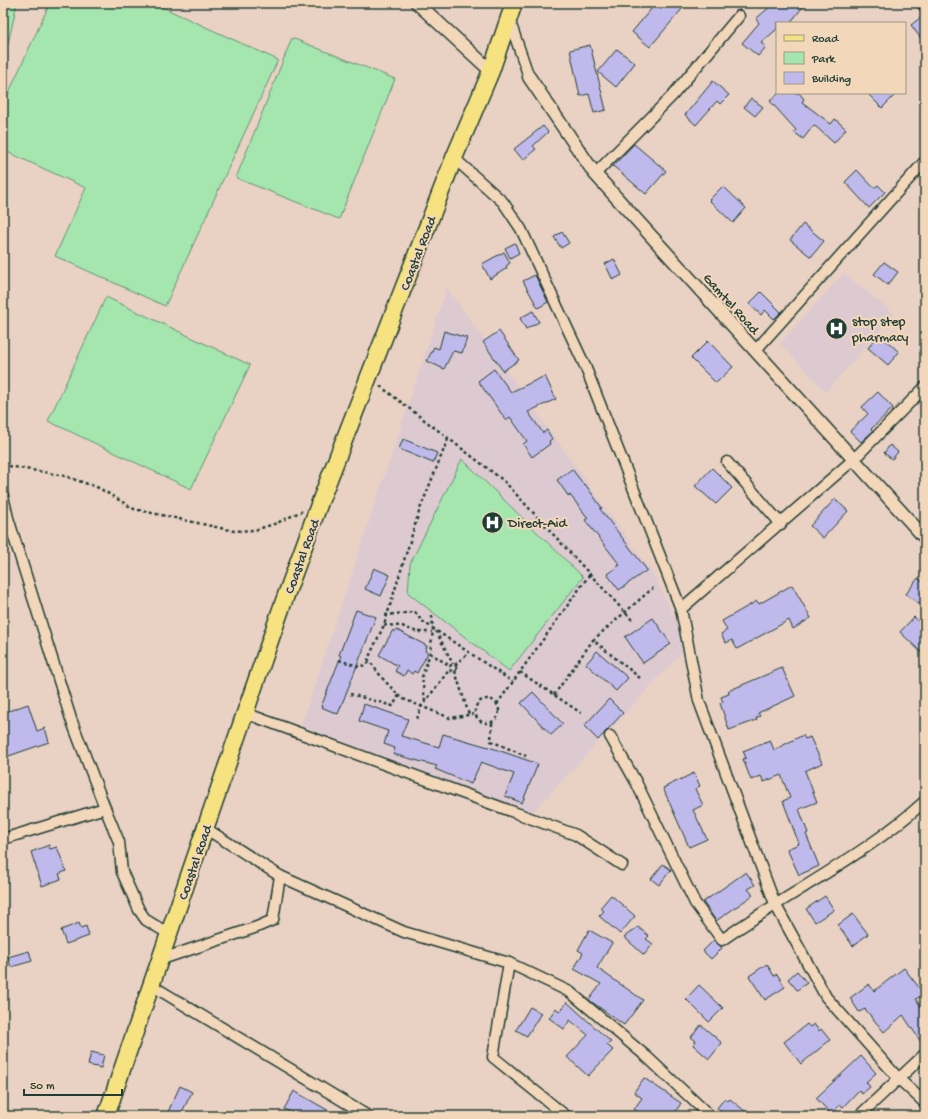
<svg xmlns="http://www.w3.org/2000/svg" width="928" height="1119" font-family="'Gochi Hand',sans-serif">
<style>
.built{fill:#ddcad0}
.green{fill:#a5e6af;stroke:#629272}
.building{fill:#c0baec;stroke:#1f3d34}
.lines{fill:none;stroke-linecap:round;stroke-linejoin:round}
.minor-casing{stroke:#1f3d34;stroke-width:13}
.tertiary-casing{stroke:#1f3d34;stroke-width:15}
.primary-casing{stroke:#1f3d34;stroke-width:19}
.path{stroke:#1f3d34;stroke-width:2.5;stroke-dasharray:3 3;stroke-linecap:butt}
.minor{stroke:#f3d7ba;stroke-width:10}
.tertiary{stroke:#f3d7ba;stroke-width:12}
.primary{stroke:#f6e281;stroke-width:16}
.labels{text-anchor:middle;stroke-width:4;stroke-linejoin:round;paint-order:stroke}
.street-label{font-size:14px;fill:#1f3d34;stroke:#f3d7ba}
.poi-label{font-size:14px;fill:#1f3d34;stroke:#f3d7ba;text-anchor:start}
</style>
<rect width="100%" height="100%" fill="#e9d1c4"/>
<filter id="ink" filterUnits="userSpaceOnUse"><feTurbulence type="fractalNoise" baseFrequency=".025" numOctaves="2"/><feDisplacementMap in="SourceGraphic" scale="8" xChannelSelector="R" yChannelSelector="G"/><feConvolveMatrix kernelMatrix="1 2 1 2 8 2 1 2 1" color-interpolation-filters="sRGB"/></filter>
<g filter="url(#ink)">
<!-- built -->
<g class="built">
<path d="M844,273L894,314L826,392L780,343Z"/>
<path d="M447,288L654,575L688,646L532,813L301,726Z"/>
</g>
<!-- green -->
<g class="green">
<path d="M3,3H17L8,44L3,43Z"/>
<path d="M50,3H153L278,60L165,306L55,256L86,188L3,150V105Z"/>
<path d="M292,38L395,79L339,219L236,178Z"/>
<path d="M106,297L250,365L191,489L48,421Z"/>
<path d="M462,459L583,577L509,671L408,593L410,564Z"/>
</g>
<!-- building -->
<g class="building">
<path d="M656,3H687L650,47L632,32Z"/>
<path d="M774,3H806L790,23H777V29L761,43L766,47L758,56L742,43L759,23L756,19Z"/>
<path d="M925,14V44L911,25Z"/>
<path d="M590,45L606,110L594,113L589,94L580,96L570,50Z"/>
<path d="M617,49L635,63L616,87L598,72Z"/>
<path d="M713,81L729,95L720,104L717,101L696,125L685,115Z"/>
<path d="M779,93H799L804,99L802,102L831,124L835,119L846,129L834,143L814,125L803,139L794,132L796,130L770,101Z"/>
<path d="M867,93H897L882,108Z"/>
<path d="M751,98L763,107L755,116L744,107Z"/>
<path d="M543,126L548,132L533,146L536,149L523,160L514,149Z"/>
<path d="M634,144L666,171L646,194L613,166Z"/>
<path d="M857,170L874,188L878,185L885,192L869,208L845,182Z"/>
<path d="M723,186L746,208L733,223L709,200Z"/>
<path d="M803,224L824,241L811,257L790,240Z"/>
<path d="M562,232L569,243L561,248L554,237Z"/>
<path d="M515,243L519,253L510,258L505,248Z"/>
<path d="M504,252L510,263L506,266L507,268L490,279L482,264Z"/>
<path d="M614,259L622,275L613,280L605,264Z"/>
<path d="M884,262L898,272L888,285L874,274Z"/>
<path d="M535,275L548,302L538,308L523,281Z"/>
<path d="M761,292L781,312L774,319L765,310L761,315L749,304Z"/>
<path d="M533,311L539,322L526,329L520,318Z"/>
<path d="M444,331L467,338L462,353L453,351L444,369L427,361L434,347L439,349Z"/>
<path d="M499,331L519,360L503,371L483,342Z"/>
<path d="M879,334L899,352L888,365L868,348Z"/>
<path d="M708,341L733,367L716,383L691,358Z"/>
<path d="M494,369L511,392L545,376L556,399L528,412L543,433L547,430L552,439L549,441L550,444L532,457L523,444L527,441L510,417L506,420L478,381Z"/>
<path d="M878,392L893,408L871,429L873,431L861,442L850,431L868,414L862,407Z"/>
<path d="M403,439L437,453L433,463L399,449Z"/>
<path d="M890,445L898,452L892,459L884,453Z"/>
<path d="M712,468L732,488L716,504L695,486Z"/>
<path d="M572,469L584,485L585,484L602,508L600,509L647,570L619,590L607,574L620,565L585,520L588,518L570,495L569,497L557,480Z"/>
<path d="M835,499L848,511L823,538L810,526Z"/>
<path d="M374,568L390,575L381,596L365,589Z"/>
<path d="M918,578L925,584V597L919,604L906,594Z"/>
<path d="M792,585L811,618L793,629L789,620L737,649L732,640L726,643L721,634L727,630L722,621L757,601L759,604Z"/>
<path d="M356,610L376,617L338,714L321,707L341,656L339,655Z"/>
<path d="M914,617L925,627V656L900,632Z"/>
<path d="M653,618L671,644L643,663L625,637Z"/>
<path d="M393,630L395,632L397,630L427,646L425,651L428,653L417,673L414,671L412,674L407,670L404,676L395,671L398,666L379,655Z"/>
<path d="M597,651L628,678L616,691L586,664Z"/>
<path d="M782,668L795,696L758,713L760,716L756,718L757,720L729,730L720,703L723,702L721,697L729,694L728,691Z"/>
<path d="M533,692L563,724L551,735L521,703Z"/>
<path d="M609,699L623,713L598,740L584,726Z"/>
<path d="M28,704L37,731L45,728L49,742L3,758V713Z"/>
<path d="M364,704L408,719L401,736L439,747L443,734L492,748L538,764L522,803L505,796L514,774L481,762L471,784L435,769L437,766L393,754L395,748L384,744L388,731L359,721Z"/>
<path d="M803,735L805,739L810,737L822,763L805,771L817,802L799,809L808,833L806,834L819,866L799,875L787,849L799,844L783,801L790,798L781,775L764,782L761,776L751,780L743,759L746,758L743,751L770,740L774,750Z"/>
<path d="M694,773L700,786L695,789L703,805L693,810L707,839L689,847L663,788Z"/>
<path d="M49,845L50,849L57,847L66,871L59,874L61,879L42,886L31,852Z"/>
<path d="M663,864L671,870L659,885L651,879Z"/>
<path d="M746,872L755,885L748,889L753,895L716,921L703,902Z"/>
<path d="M611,895L635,916L620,934L599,916L604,911L600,908Z"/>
<path d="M825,896L834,910L815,922L806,909Z"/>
<path d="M853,914L868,934L853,946L838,925Z"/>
<path d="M79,923L81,928L86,926L89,936L66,944L61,930Z"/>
<path d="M638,927L649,936L646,939L653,944L644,955L624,937Z"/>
<path d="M589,930L612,943L597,968L643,1000L624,1025L589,1000L601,984L574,969L583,953L578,950Z"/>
<path d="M714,940L722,948L711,959L703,951Z"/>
<path d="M29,951L32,961L11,967L8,957Z"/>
<path d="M767,964L774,976L777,974L785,987L765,1000L749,976Z"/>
<path d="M904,968L924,994L916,999L925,1013V1048L903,1015L884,1032L865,1009L859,1012L850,998L869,984L874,991Z"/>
<path d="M797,971L807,983L797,990L788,979Z"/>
<path d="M699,985L723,1008L709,1022L686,999Z"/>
<path d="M567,1002L611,1042L607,1045L613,1050L588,1076L567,1057L588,1035L570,1020L564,1029L549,1018L556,1008L560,1012Z"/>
<path d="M530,1007L541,1013L527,1036L516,1030Z"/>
<path d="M807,1024L810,1027L814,1024L819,1031L821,1029L830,1040L801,1064L784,1042Z"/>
<path d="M701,1025L722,1043L709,1059L693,1045L696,1041L691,1037Z"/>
<path d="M91,1052L104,1055L101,1068L88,1065Z"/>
<path d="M861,1056L876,1073L866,1082L870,1087L862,1094L859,1090L843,1107L840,1105L831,1114L816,1098Z"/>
<path d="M644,1078L681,1103L673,1116H644L634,1109L642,1098L634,1092Z"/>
<path d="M180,1086L192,1092L180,1116H166Z"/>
<path d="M294,1091L338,1116H288L290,1112L284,1109Z"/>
<path d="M725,1098L728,1101L730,1099L751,1116H726L717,1108Z"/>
</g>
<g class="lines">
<defs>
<g id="minor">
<path d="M922,3L925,7"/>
<path d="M509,19L529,77"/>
<path d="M454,158L503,202L521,229L585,366L681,609L699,701L775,904L826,997L899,1079L925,1103"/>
<path d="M595,174L672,96L739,16"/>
<path d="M755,351L925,161"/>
<path d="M727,462L781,524"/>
<path d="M3,496L8,518L71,719L105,808"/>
<path d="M681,609L853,460L925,387"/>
<path d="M245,713L576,835L622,865"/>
<path d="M610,736L636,782L695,903L722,940C789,892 864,857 925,801"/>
<path d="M205,828L280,876L404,932L509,963L570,992L647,1057L710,1116"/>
<path d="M3,839L105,808L119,842L122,872L139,910L146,920L169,934"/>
<path d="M159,960L257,927L273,920L280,876"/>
<path d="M509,963L493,1057L566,1116"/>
<path d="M151,985L368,1116"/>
<path d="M859,1116L925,1054"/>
</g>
<g id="tertiary">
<path d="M417,3L491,71"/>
<path d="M529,77L595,174L925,538"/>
</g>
<path id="primary" d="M106,1116L281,609L320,502L454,158L491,71L514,3"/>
</defs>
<!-- minor casing -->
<use href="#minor" class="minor-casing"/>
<!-- tertiary casing -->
<use href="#tertiary" class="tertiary-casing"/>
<!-- primary casing -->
<use href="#primary" class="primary-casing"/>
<!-- path -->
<g class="path">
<path d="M380,386L504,481L634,622"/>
<path d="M448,439L420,509L384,625L368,659L383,679L401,698L450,718L474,714"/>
<path d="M3,465L65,476L99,488L134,509L234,531L255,530L277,523L302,511"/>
<path d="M385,615L415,612L422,621L513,682"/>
<path d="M384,625L402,626L417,632H432"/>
<path d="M436,631L453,664"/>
<path d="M430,653L450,666"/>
<path d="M339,660L360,667L370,662"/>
<circle cx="453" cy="668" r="3.5"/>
<path d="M455,665L468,653"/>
<path d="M455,671L469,715"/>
<path d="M520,672L581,713"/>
<path d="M640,678L593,640L653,588"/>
<path d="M350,694L393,706L399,695"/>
<path d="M554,695L593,640"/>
<circle cx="487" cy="711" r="12"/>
<path d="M425,701L422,677L430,653L433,630L432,615"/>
<path d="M497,704L590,574"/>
<path d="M417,719L421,707L450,669"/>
<path d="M492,723L491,741L526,756"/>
</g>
<!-- minor -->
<use href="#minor" class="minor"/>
<!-- tertiary -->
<use href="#tertiary" class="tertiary"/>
<!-- primary -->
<use href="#primary" class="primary"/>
</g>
</g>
<!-- icons -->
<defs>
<symbol id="hospital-disc" viewBox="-11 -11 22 22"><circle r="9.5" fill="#1f3d34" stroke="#f3d7ba"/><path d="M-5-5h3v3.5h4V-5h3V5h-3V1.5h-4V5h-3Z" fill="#fff"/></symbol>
</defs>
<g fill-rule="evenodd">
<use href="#hospital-disc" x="824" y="316" width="25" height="25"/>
<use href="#hospital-disc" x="480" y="510" width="25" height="25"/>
</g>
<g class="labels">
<!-- street labels -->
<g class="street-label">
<text transform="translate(417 253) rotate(-69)" y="5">Coastal Road</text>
<text transform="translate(732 303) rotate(48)" y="5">Gamtel Road</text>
<text transform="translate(301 556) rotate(-70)" y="5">Coastal Road</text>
<text transform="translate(194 862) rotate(-71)" y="5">Coastal Road</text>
</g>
<!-- poi labels -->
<g class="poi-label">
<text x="852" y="325">stop step<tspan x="852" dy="16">pharmacy</tspan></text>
<text x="508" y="527">Direct-Aid</text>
</g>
</g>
<!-- margin -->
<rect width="928" height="1119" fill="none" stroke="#f3d7ba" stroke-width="16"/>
<rect x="8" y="8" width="912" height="1103" fill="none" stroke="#1f3d34" stroke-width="1.5" filter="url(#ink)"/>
<!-- legend -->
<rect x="776" y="22" width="130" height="72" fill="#f3d7ba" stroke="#9e9984"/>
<rect x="784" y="35" width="20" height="6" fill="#f6e281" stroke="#9e9984"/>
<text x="812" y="42" font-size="12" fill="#1f3d34">Road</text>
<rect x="784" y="52" width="20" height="12" fill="#a5e6af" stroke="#9e9984"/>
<text x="812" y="62" font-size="12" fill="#1f3d34">Park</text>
<rect x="784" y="72" width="20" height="12" fill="#c0baec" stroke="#9e9984"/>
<text x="812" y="82" font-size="12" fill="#1f3d34">Building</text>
<!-- scale -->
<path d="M24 1089v6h98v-6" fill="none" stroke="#1f3d34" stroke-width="2"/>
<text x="30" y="1089" font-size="12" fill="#1f3d34" stroke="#f3d7ba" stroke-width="3" paint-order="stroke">50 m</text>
</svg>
